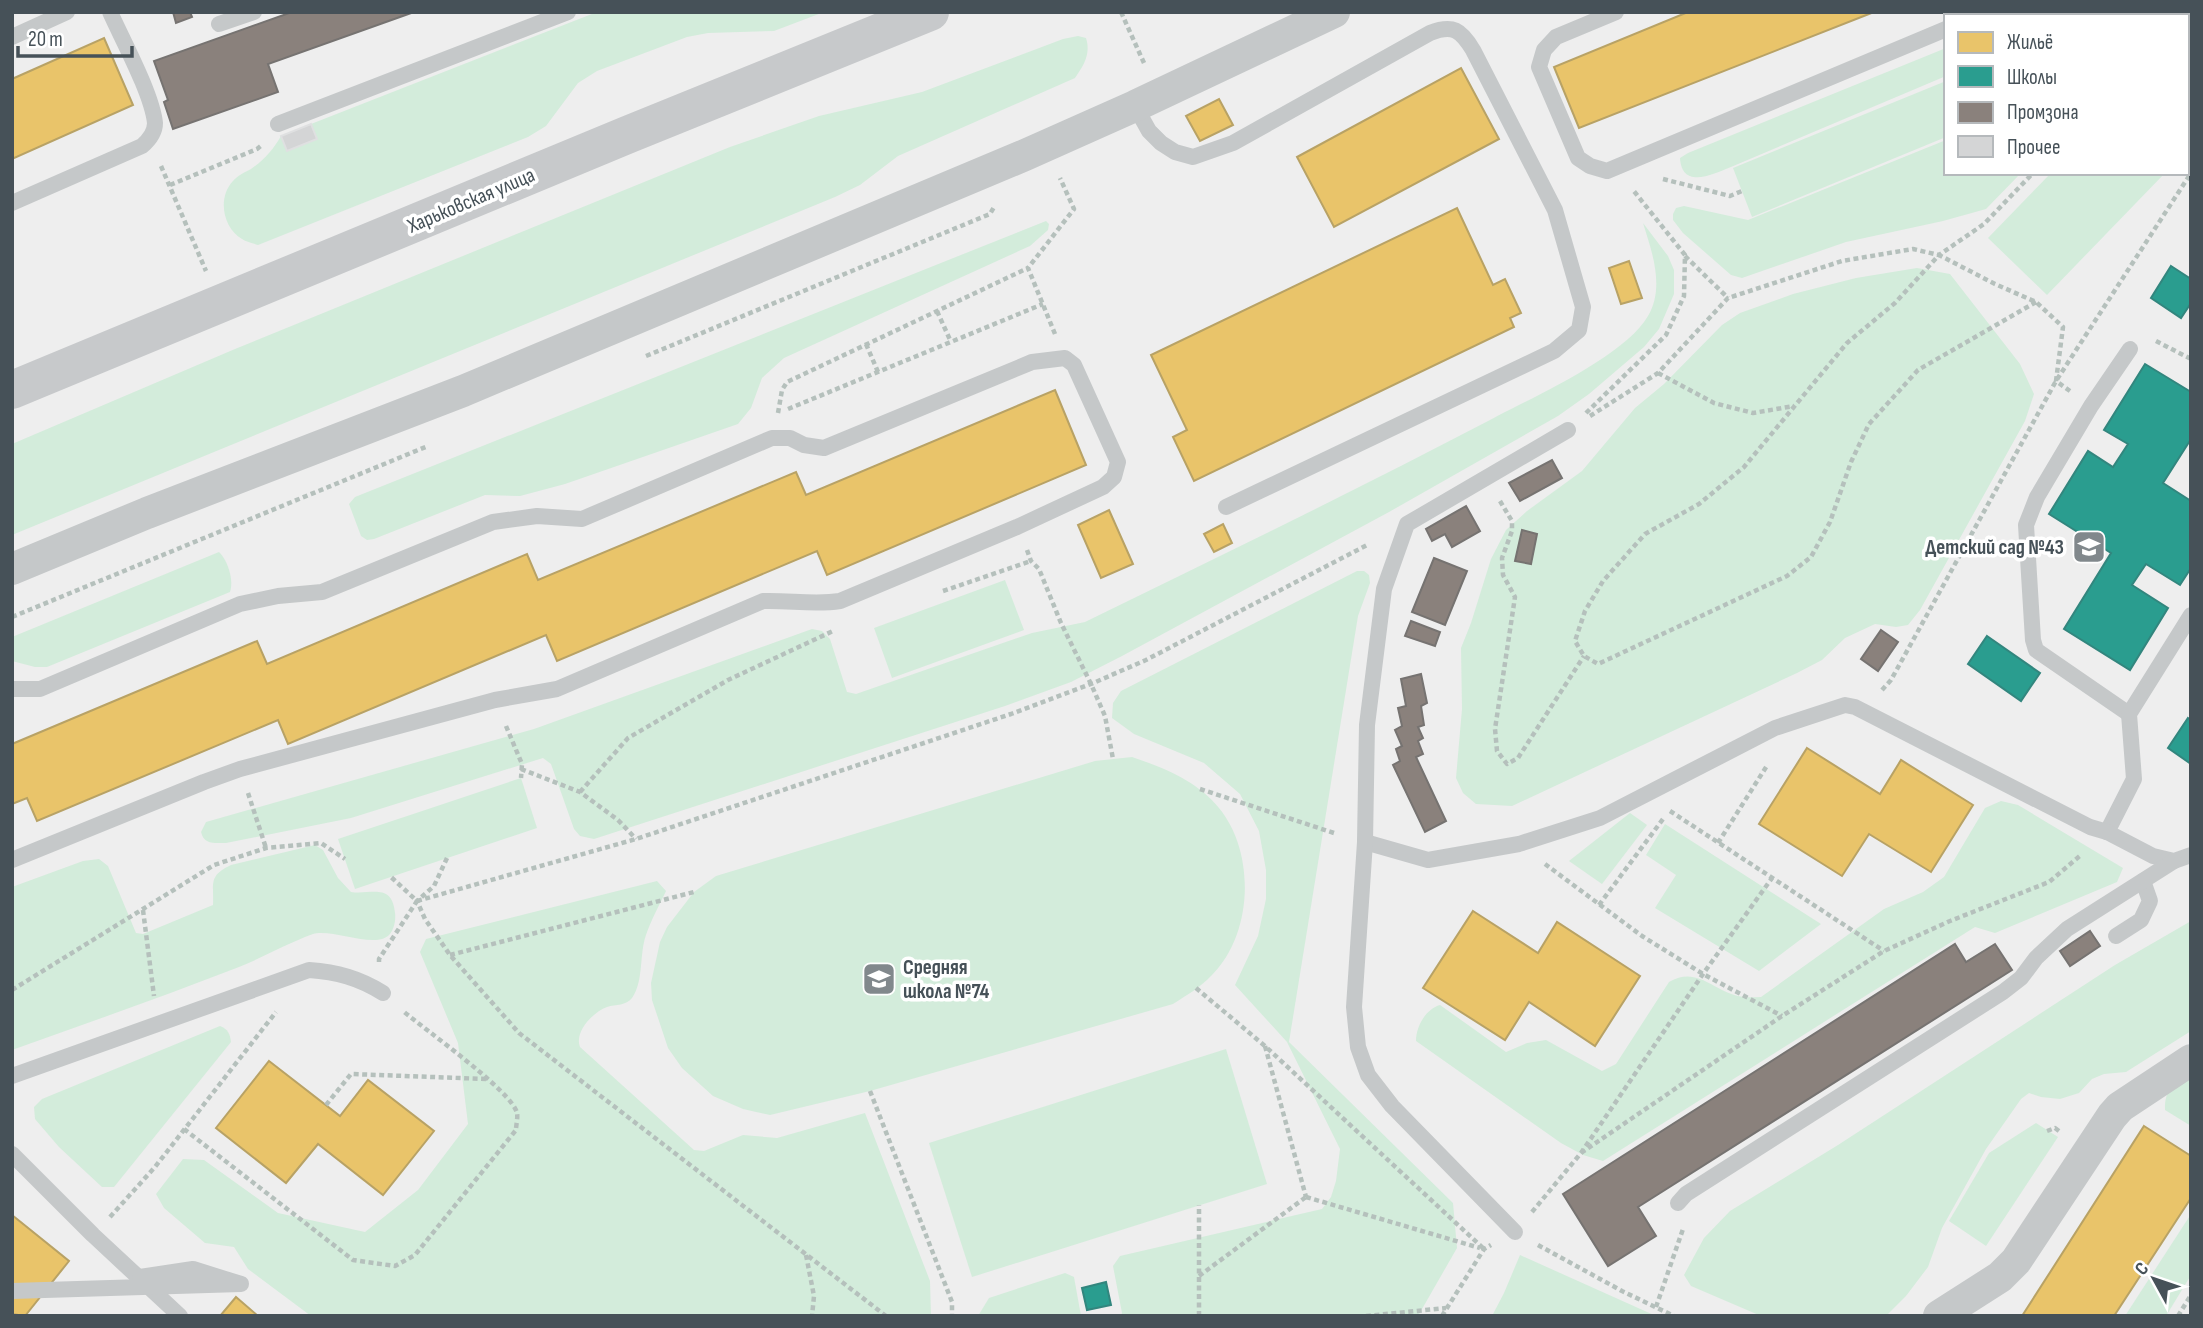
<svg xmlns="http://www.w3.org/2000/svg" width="2203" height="1328" font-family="'Sofia Sans Condensed',sans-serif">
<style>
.green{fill:#d3ecdb}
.homes{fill:#e9c46a;stroke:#b8a265;stroke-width:2}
.schools{fill:#2a9d8f;stroke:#32867e;stroke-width:2}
.industry{fill:#8a817c;stroke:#767371;stroke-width:2}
.building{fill:#d4d5d6;stroke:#dfe0e1;stroke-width:2}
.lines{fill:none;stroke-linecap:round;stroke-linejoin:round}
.path{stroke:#b5c0bc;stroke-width:4.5;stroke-dasharray:5 3.5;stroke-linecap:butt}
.service{stroke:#c5c8c9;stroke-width:16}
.minor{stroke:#c5c8c9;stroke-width:32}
.secondary{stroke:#c7c9cb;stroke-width:38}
.labels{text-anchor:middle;stroke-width:7;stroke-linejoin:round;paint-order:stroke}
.street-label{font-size:21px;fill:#465158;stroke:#fff}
.poi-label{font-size:21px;font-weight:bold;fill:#465158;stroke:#fff;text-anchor:end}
</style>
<rect width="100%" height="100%" fill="#eee"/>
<!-- green -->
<g class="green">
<path d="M597,12H824L774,31L708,33L687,37L597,71L578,83L546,126L528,137L258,245C253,243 246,242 242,239C223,228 217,198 233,181C237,176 245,172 251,169C264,160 273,150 281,136L288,151L317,139L311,124Z"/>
<path d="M2023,12H2191V78L2187,75V16H2017Z"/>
<path d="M1078,36L1086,38C1091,54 1084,65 1075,78L898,156L860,185L835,197L12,535V444L235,349L730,147L819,116L922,92L1063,39Z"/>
<path d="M1946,48V76L1731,167C1713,174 1682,190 1680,158L1688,153Z"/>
<path d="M1946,81V137L1752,217L1733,168Z"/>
<path d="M1946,140V173H2021L1986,209L1943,221L1846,242L1742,278L1731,275L1683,233L1673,220V214L1676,208L1684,206L1748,220Z"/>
<path d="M2051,173H2165L2047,295L1988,238Z"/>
<path d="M1046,221L1049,224L1048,230L1030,246L784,358L762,378L751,408L738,424L565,484L520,496L485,495L374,539L367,540L361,536L349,504L355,497Z"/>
<path d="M1643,223L1668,256L1674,270V294L1659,329L1644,347L1589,394L1558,416L1389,512L1122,656L1071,682L1005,706L594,839L580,836L574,829L551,764L543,758L351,818L226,843C215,843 204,845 201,832L206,822L534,729L812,629L822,631L830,639L847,692L856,694L1032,633L1085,622C1221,556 1356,490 1490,420C1533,397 1624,357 1648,316C1665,287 1652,252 1643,223Z"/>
<path d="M1917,268L1950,274L2020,364L2034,394L2025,421L1920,610L1908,625L1896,627L1875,624L1845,638L1822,660L1797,673L1512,806L1476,804L1463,793L1456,778L1462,709L1461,648L1471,623L1491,559L1506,530L1527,511L1582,471L1635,408L1664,384L1722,325L1740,313L1793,294L1856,278Z"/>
<path d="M219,552C228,561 234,580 230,592L47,667H35L12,661V637Z"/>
<path d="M1357,571H1364L1369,575L1370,583L1358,616L1289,1042L1453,1203L1457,1248L1418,1316H1121L1122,1313L1113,1266L1120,1256L1322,1209L1331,1197L1336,1181L1340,1149L1287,1042L1235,985L1258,936L1266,899V870L1259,831L1240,794L1204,763L1134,734L1112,718L1113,703L1121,691Z"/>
<path d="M1005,580L1024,630L892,678L874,628Z"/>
<path d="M1132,757C1165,768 1197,781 1219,808C1256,853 1253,934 1212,975C1201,987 1187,995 1173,1004L870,1091L770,1115L743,1109L713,1096L682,1068L668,1048L652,1000L651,983L660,942L667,927L694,892L716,876L1095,761Z"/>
<path d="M521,778L537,828L355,889L338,839Z"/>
<path d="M2001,801L2018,805L2123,868L2117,882L1995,933L1975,927L1603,1161L1583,1155L1561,1143L1416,1041C1416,1026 1426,1009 1440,1005L1506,1052L1527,1043L1546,1040L1602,1071L1616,1064L1669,982C1697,966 1712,990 1738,996C1745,998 1754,997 1761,997L1884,909L1923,892L1944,877L1985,808Z"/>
<path d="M1630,813L1647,825L1602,884L1569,861Z"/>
<path d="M1665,824L1821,924L1759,971L1655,908L1676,875L1646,855Z"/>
<path d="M315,845L323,850L338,878L351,892C371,895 392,882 395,913C396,920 394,929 390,934C377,950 332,928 313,934C288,943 264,957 239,967C164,996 88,1023 12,1050V887L83,861L99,859L108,866L136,933L143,934L213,905C214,883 208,876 231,865Z"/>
<path d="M657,881L666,891C659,906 651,920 646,935C639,955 644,981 632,998C626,1006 616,1004 607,1007C593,1012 574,1032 580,1047L694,1150L704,1151L743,1135L777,1138L865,1113L930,1281L931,1316H311L248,1269L234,1247L205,1243L164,1208L156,1194L183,1159L204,1160L278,1213L365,1232L418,1190L468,1124L458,1043L420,952L426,939Z"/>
<path d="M2191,921V1031L2126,1072L2104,1074L2092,1079L2079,1093L2060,1099L2041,1097L2029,1093L2021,1099L1986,1149L1942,1228L1928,1267L1906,1296L1886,1316H1761L1691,1286L1684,1275L1704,1238L1730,1211L1838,1145L2115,965Z"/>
<path d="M220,1026C228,1029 230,1034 231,1042L114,1187H102L59,1147L35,1119L34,1107L42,1099Z"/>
<path d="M1226,1049L1267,1184L972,1277L929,1143Z"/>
<path d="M2191,1072V1126L2165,1110C2164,1090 2174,1081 2191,1072Z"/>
<path d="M2036,1123L2058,1137L1986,1246L1949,1221L1989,1153Z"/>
<path d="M2191,1214V1275L2166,1316H2125Z"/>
<path d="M1520,1255L1656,1316H1492L1504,1293Z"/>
<path d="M1065,1273L1074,1277L1081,1316H978L989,1298Z"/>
</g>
<!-- homes -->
<g class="homes">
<path d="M1688,12H1874L1579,128L1554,67Z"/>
<path d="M104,38L133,105L12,159V79Z"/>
<path d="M1461,68L1499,139L1334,227L1297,157Z"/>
<path d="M1219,99L1233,125L1200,141L1186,116Z"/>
<path d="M1457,208L1493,285L1505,279L1521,313L1510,318L1514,327L1194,481L1173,437L1187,430L1151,355Z"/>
<path d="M1629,261L1642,298L1621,304L1609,268Z"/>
<path d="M1055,390L1086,465L827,575L817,551L557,661L546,635L288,744L278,720L37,821L27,798L12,804V744L257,641L267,664L527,554L538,580L796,472L806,495Z"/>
<path d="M1109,510L1133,564L1101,578L1078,525Z"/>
<path d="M1223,524L1232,543L1214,552L1204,534Z"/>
<path d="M1807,748L1880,794L1901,760L1973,805L1931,872L1869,834L1842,876L1759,824Z"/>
<path d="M1473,911L1538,953L1557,922L1640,976L1595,1046L1529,1002L1505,1040L1423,988Z"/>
<path d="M269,1061L340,1116L368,1080L434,1131L383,1195L318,1144L286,1183L216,1128Z"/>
<path d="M2144,1126L2191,1156V1198L2114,1316H2022Z"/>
<path d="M12,1215L69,1261L25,1316L12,1314Z"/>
<path d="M236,1297L258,1316H220Z"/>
</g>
<!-- schools -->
<g class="schools">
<path d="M2171,266L2191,279V303L2181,318L2151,298Z"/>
<path d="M2145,364L2191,392V439L2163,483L2191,501V568L2180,585L2146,564L2132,585L2168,608L2130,670L2064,629L2111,553L2049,514L2088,451L2113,467L2128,444L2104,430Z"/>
<path d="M1987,636L2040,673L2021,701L1968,664Z"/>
<path d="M2188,718L2191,720V764L2168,748Z"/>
<path d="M1106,1282L1111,1305L1087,1310L1082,1288Z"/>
</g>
<!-- industry -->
<g class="industry">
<path d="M173,12H190L192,17L176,23Z"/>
<path d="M292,12H414L268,64L278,92L173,129L164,102L168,100L154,61Z"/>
<path d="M1552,460L1562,478L1520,501L1509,483Z"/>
<path d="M1466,506L1480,531L1452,547L1445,534L1432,541L1426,529Z"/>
<path d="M1522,530L1537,534L1531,564L1515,561Z"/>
<path d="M1434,558L1467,571L1445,625L1412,612Z"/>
<path d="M1411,621L1440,632L1435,646L1405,636Z"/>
<path d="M1881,630L1898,642L1878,671L1861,659Z"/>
<path d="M1421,674L1427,703L1421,706L1424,725L1418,727L1423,738L1418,741L1423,754L1416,757L1446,821L1425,832L1393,765L1400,761L1396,749L1402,746L1395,730L1402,726L1398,708L1406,706L1401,679Z"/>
<path d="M2090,931L2100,946L2070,966L2060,951Z"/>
<path d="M1955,944L1966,962L1995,944L2012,970L1638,1207L1656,1236L1608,1266L1563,1194Z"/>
</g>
<!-- building -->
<path class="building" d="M311,124L317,139L287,151L281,136Z"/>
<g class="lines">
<!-- path -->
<g class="path">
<path d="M1121,12L1144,63"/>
<path d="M2163,16L2166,12"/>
<path d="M2187,39L2191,42"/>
<path d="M161,166L206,271"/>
<path d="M1663,179L1730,196L1742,191"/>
<path d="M170,185L257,149L262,145"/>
<path d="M1685,256L1728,298"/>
<path d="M2036,302L1918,370L1869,424L1851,462L1830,522L1811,557L1787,576L1598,664L1584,656L1575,641L1585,611L1603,581L1645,534L1699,504L1744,467L1847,343L1895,303L1939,255L1995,284L2036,302L2063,327L2056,381L2070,391"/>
<path d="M937,311L951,342"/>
<path d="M1055,334L1028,268L1074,209L1060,178"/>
<path d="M2156,341L2191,359"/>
<path d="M866,344L878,372"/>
<path d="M646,356L990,214L994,207"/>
<path d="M1658,373L1714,403L1753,413L1794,406"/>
<path d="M788,409L1043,304"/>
<path d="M778,413L782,390L787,382L1028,268"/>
<path d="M1586,413L1666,335L1684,296L1685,255L1633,190"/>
<path d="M1590,416L1658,373L1728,298L1842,261L1913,249L1939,255L1984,224L2033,173"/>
<path d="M1500,501L1512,521V531L1502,558L1503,575L1515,597L1495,729L1497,751L1507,764L1518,758L1584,656"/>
<path d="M1027,550L1031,561L1039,569L1061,623L1091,684L1105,716L1113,759"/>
<path d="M943,591L1031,561"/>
<path d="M12,617L428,446"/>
<path d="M1882,690L1891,680L2056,381L2191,173"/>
<path d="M506,726L522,764L521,778"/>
<path d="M521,769L580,792L618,820L636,839"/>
<path d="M1200,789L1337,834"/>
<path d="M580,792L628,738L728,680L833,631"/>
<path d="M248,793L266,848"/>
<path d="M1670,811L1884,951"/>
<path d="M1718,843L1768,764"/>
<path d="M447,858L434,886L417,901L425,919L450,955L519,1033L886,1316"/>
<path d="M1545,864L1642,936L1703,974L1782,1016"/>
<path d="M417,901L636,839L1011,714L1091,684L1146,660L1369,544"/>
<path d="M1599,905L1663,819"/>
<path d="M143,910L154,996"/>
<path d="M450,955L694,892"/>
<path d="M379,962V959L417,901L391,877"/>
<path d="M1196,988L1265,1046L1484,1249"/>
<path d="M12,990L214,865L266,848L321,843L345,859"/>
<path d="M1265,1046L1306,1197"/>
<path d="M870,1091L952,1302V1316"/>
<path d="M326,1105L351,1074L486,1079"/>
<path d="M184,1129L353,1260L395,1266L415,1255L516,1130C516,1125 518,1118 517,1113C512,1091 424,1029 403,1011"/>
<path d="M2047,1131L2055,1128L2059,1131"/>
<path d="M1581,1153L1782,1016L1884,951L1950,921L2049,882L2082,854"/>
<path d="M1306,1197L1480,1248"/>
<path d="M1532,1212L1581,1153L1703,974L1772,878"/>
<path d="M110,1217L155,1167L276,1012"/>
<path d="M1538,1245L1622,1291L1674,1316"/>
<path d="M806,1255L814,1296L812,1316"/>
<path d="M1199,1276L1306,1197"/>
<path d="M1656,1307L1683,1229"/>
<path d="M1199,1316V1205"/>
<path d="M1366,1316L1446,1308"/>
<path d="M1442,1316L1484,1249L1491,1245"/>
<path d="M2178,1316L2191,1295"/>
</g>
<!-- service -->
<g class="service">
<path d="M1616,12L1556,37L1544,50L1539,67L1578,158L1590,166L1607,171L1946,29"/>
<path d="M1977,16L1986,12"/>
<path d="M219,24L254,12"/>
<path d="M12,37L67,12"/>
<path d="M1135,106L1149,131L1161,143L1175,152L1193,157L1233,143L1430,33C1453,24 1461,30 1473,50L1555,210L1583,307L1579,330L1554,351L1226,507"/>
<path d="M278,124L568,12"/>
<path d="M12,203L142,146C149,140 155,133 155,123C152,94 123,41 110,12"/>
<path d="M12,689H40L240,604L278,596L322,592L493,522L537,516L582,519L772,438H790L804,445L824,448L1032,362L1065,358L1074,365L1118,462L1114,477L1103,487L1017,527L840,601C814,605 789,600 763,601L557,689L495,700L240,769L204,782L12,860"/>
<path d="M2129,714L2036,650L2033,640L2026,525L2037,497L2091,406L2130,349"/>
<path d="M2107,832L2134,779L2129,714L2191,615"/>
<path d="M1365,842L1428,860L1519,844L1600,818L1775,728L1845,705L1855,707L2090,827L2107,832L2153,856L2174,861L2191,855"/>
<path d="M2116,936L2141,920L2150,901L2143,881"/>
<path d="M12,1076L309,970C337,972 359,978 383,993"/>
<path d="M12,1154L93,1235L180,1316"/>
<path d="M1678,1203L1686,1194L2003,992L2021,978L2036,958L2067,929L2174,861"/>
<path d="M1515,1232L1392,1106L1368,1075L1358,1047L1354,1007L1365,842L1367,725L1384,589L1407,524L1568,430"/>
<path d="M12,1291L241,1284L193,1269L140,1277"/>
</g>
<!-- minor -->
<g class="minor">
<path d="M12,569L147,513L463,391L1025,155L1135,106L1334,12"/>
<path d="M1939,1316L2000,1277L2016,1261L2112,1116L2120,1107L2191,1060"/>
</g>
<!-- secondary -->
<path class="secondary" d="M12,390L627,135L930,12"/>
</g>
<!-- icons -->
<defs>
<symbol id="school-square" viewBox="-11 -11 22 22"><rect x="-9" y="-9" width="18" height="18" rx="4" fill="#81888c" stroke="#fff"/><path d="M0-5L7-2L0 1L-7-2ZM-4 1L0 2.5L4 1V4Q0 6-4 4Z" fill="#fff"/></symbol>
</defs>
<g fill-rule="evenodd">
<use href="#school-square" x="2070" y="528" width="38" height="38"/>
<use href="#school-square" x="860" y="960" width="38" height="38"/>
</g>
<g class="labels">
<!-- street labels -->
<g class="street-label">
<text transform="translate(471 200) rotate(-23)" y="7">Харьковская улица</text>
</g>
<!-- poi labels -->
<g class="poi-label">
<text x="2064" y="554">Детский сад №43</text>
<text x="903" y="974" text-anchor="start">Средняя<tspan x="903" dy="24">школа №74</tspan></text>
</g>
</g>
<!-- border -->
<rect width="2203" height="1328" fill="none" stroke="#465158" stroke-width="28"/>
<!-- legend -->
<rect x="1944" y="14" width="245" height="161" fill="#ffffff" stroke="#b5b9bc" stroke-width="2"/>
<rect x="1958" y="32" width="35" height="21" fill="#e9c46a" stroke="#b5b9bc" stroke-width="2"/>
<text x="2007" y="49" font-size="21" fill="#465158">Жильё</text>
<rect x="1958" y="66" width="35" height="21" fill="#2a9d8f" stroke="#b5b9bc" stroke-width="2"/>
<text x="2007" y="84" font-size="21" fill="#465158">Школы</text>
<rect x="1958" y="102" width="35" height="21" fill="#8a817c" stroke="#b5b9bc" stroke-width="2"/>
<text x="2007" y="119" font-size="21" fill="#465158">Промзона</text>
<rect x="1958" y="136" width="35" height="21" fill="#d4d5d6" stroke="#b5b9bc" stroke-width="2"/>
<text x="2007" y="154" font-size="21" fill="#465158">Прочее</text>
<!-- north arrow -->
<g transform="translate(2154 1279) rotate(310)" stroke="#ffffff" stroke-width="5" paint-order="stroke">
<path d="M0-5L12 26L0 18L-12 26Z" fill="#465158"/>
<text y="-10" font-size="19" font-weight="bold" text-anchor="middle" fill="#465158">С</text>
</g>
<!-- scale -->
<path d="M18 46v10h114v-10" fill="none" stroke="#465158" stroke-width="3.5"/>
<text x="28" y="46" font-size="21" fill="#465158" stroke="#ffffff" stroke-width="5" paint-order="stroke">20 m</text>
</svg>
